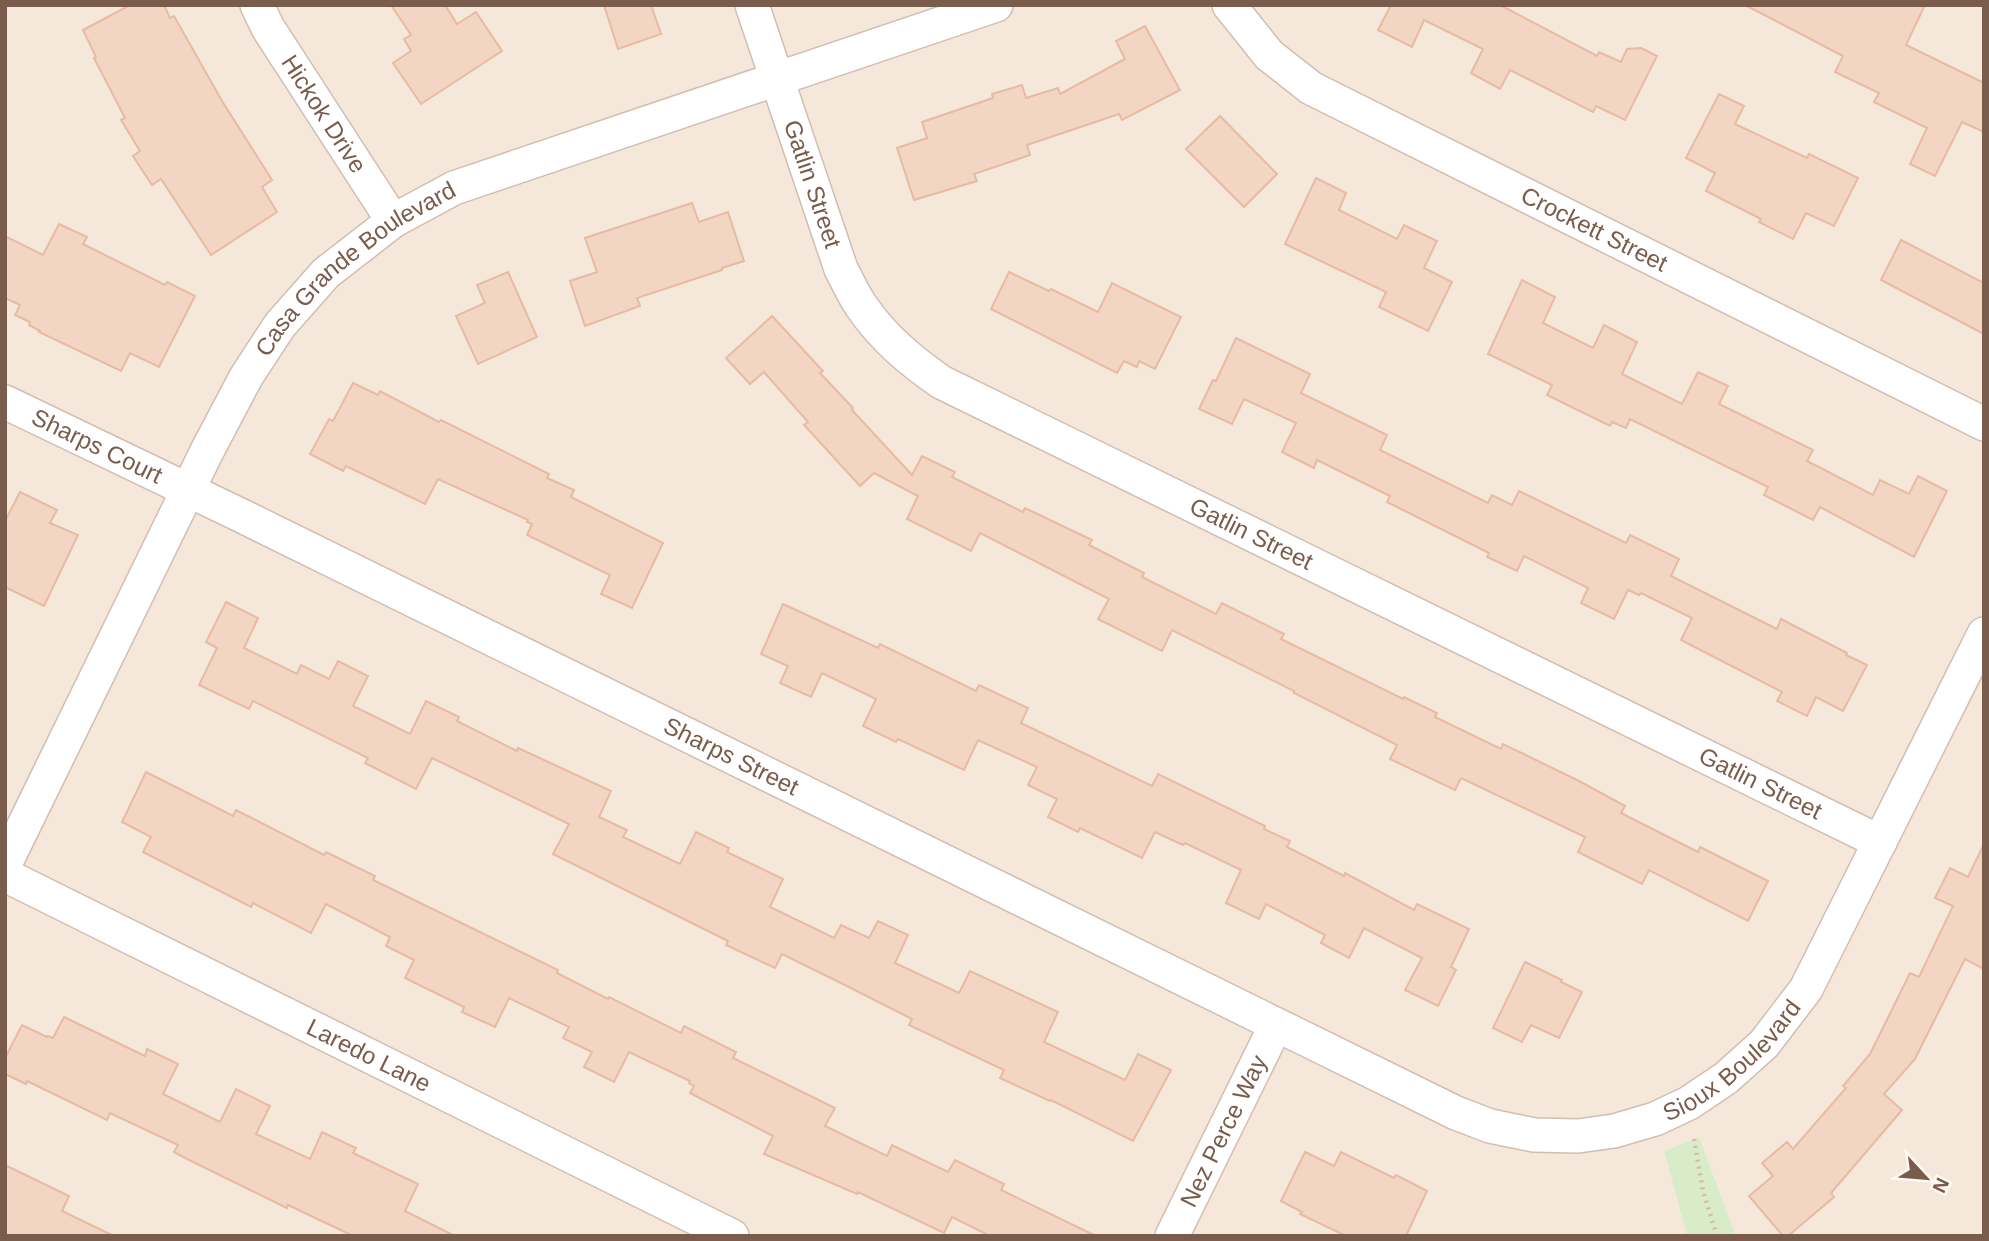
<svg xmlns="http://www.w3.org/2000/svg" width="1989" height="1241" font-family="Arial,sans-serif">
<style>
.residential{fill:#f5e8da}
.green{fill:#d8ecc9}
.building{fill:#f3d5c3;stroke:#e6bba3;stroke-width:2}
.lines{fill:none;stroke-linecap:round;stroke-linejoin:round}
.minor-casing{stroke:#d1beb0;stroke-width:36}
.path{stroke:#d9b8a5;stroke-width:4.5;stroke-dasharray:2 5;stroke-linecap:butt}
.minor{stroke:#fff;stroke-width:33}
.labels{text-anchor:middle;stroke-width:6;stroke-linejoin:round;paint-order:stroke}
.street-label{font-size:24px;fill:#7a5c4d;stroke:#fffaf3}
</style>
<rect width="100%" height="100%" fill="#fdf6ec"/>
<!-- residential -->
<path class="residential" d="M5,5H1984V1236H1736L1699,1137L1664,1151L1687,1236H5Z"/>
<!-- green -->
<path class="green" d="M1699,1137L1736,1236H1687L1664,1151Z"/>
<!-- building -->
<g class="building">
<path d="M130,5H164L170,18L174,16L222,101L272,180L262,187L277,212L211,255L161,179L152,185L133,156L140,151L121,120L125,118L94,58L96,57L83,30Z"/>
<path d="M391,5H445L457,24L476,12L502,51L421,104L393,63L411,51L404,39L411,35Z"/>
<path d="M604,5H651L661,34L618,49Z"/>
<path d="M1391,5H1500L1597,56L1599,52L1621,62L1627,49L1641,48L1657,56L1625,120L1596,106L1593,112L1510,70L1500,89L1471,73L1483,49L1424,20L1412,47L1378,30Z"/>
<path d="M1745,5H1925L1906,45L1984,83V132L1962,122L1935,176L1910,164L1927,128L1874,102L1879,93L1835,72L1843,56Z"/>
<path d="M1145,26L1180,90L1122,120L1119,114L1027,145L1030,155L974,174L977,181L914,200L897,148L927,138L922,122L993,98L992,94L1022,85L1026,98L1058,88L1060,94L1125,59L1116,41Z"/>
<path d="M1719,94L1744,106L1735,124L1807,158L1809,154L1858,178L1834,226L1806,213L1793,239L1759,222L1761,219L1706,191L1715,173L1686,158Z"/>
<path d="M1220,116L1277,174L1244,207L1186,149Z"/>
<path d="M1316,178L1346,193L1339,210L1397,239L1404,225L1437,241L1424,268L1452,282L1428,331L1379,307L1386,292L1285,244Z"/>
<path d="M692,203L699,222L728,212L744,261L722,268V270L637,298L640,306L585,326L570,281L597,272L585,238Z"/>
<path d="M59,224L87,237L83,244L165,285L167,282L195,296L159,367L130,353L121,371L39,332L40,331L29,325L30,322L15,315L20,305L5,298V236L43,255Z"/>
<path d="M1901,240L1984,283V334L1881,280Z"/>
<path d="M508,272L537,337L478,364L456,316L485,303L477,285Z"/>
<path d="M1009,272L1049,291L1051,289L1098,312L1112,283L1181,317L1155,369L1139,361L1137,367L1124,361L1117,373L991,309Z"/>
<path d="M1522,280L1555,297L1543,323L1593,348L1604,325L1637,342L1622,374L1682,404L1698,372L1728,386L1719,404L1813,450L1807,461L1873,495L1880,480L1909,494L1918,476L1947,491L1914,557L1820,507L1813,520L1764,495L1768,487L1630,419L1626,428L1612,422L1610,426L1547,395L1552,385L1488,354Z"/>
<path d="M772,316L823,371L820,373L853,408L852,410L912,475L922,456L955,472L952,477L1023,512L1025,508L1092,540L1089,545L1144,573L1142,577L1216,614L1222,603L1284,634L1281,639L1403,699L1404,697L1437,713L1435,717L1501,749L1503,744L1579,781L1625,806L1621,813L1698,852L1700,847L1768,881L1748,921L1649,870L1642,884L1578,852L1585,837L1461,778L1455,790L1390,759L1397,745L1294,693V691L1172,630L1162,651L1098,619L1109,599L980,533L971,551L907,519L918,496L874,473L860,486L804,425L808,422L764,372L750,384L726,358Z"/>
<path d="M1236,338L1310,374L1301,393L1387,435L1380,450L1488,503L1492,495L1512,505L1519,491L1626,543L1630,535L1679,559L1671,576L1777,629L1781,619L1847,653L1846,655L1867,665L1843,711L1816,697L1807,716L1777,701L1782,692L1681,640L1692,618L1641,593L1639,595L1628,590L1614,619L1581,603L1588,588L1524,556L1517,571L1487,557L1489,553L1387,502L1390,496L1317,460L1314,468L1282,452L1296,423L1244,399L1232,424L1199,409L1213,380L1216,381Z"/>
<path d="M353,383L378,395L380,391L439,422L441,420L549,474L547,478L574,490L571,497L663,543L632,608L601,594L610,575L527,535L532,524L527,522L528,520L438,479L425,504L346,466L343,471L310,454L329,419L333,421Z"/>
<path d="M20,492L57,510L50,523L78,535L44,606L5,587V521Z"/>
<path d="M226,602L258,618L244,648L297,674L301,665L329,679L338,661L368,676L353,706L410,734L426,701L459,717L457,721L517,751L518,748L611,791L599,817L627,830L623,837L680,864L696,832L729,848L727,852L783,879L770,907L834,938L841,925L869,938L878,921L908,935L895,963L959,993L970,971L1058,1012L1044,1042L1125,1080L1138,1054L1171,1070L1133,1141L1051,1100L1050,1101L1000,1078L1004,1070L909,1025L912,1019L839,982L782,954L775,968L726,945L728,941L553,854L569,824L432,758L416,789L365,763L368,758L253,701L249,709L199,685L217,648L206,642Z"/>
<path d="M783,604L878,648L880,644L976,691L979,685L1028,708L1021,723L1152,786L1158,774L1265,826L1264,829L1290,841L1287,847L1344,876L1345,873L1414,910L1417,904L1469,929L1451,967L1456,970L1438,1006L1405,990L1422,958L1364,928L1349,958L1321,943L1325,935L1266,904L1259,919L1226,903L1241,870L1185,843L1183,845L1155,832L1142,858L1080,828L1078,832L1048,817L1057,799L1028,785L1037,767L978,740L964,770L898,739L896,742L863,726L876,699L822,673L811,697L780,683L788,666L761,654Z"/>
<path d="M146,772L233,816L236,810L324,855L326,852L375,876L373,880L558,970L557,973L608,999L609,997L681,1033L684,1026L736,1052L733,1058L835,1108L825,1126L887,1156L892,1145L948,1172L955,1160L1004,1184L1001,1190L1096,1236H990L952,1217L944,1233L858,1192L857,1194L764,1154L773,1136L690,1093L694,1086L689,1083L690,1081L629,1052L614,1082L584,1067L592,1052L563,1038L569,1027L509,998L495,1027L462,1012L464,1007L405,978L414,960L386,946L390,937L326,904L311,933L253,903L251,907L143,852L151,837L122,822Z"/>
<path d="M1984,844V969L1965,959L1915,1059L1884,1094L1902,1110L1831,1193L1834,1197L1788,1236H1783L1749,1196L1773,1176L1762,1163L1787,1142L1793,1149L1846,1088L1843,1086L1870,1054L1910,973L1919,977L1953,906L1935,898L1950,868L1968,877Z"/>
<path d="M1525,962L1562,980L1561,982L1582,992L1559,1038L1531,1025L1522,1042L1493,1028Z"/>
<path d="M64,1017L145,1056L147,1049L178,1064L163,1094L220,1122L236,1089L270,1106L256,1134L310,1159L322,1132L356,1148L353,1153L418,1184L405,1211L455,1236H353L288,1205L287,1208L187,1159L174,1152L178,1145L110,1113L107,1120L27,1081L26,1084L5,1074V1058L22,1025L47,1037L48,1036L53,1038Z"/>
<path d="M1305,1152L1334,1166L1341,1152L1394,1178L1396,1175L1427,1191L1406,1236H1346L1300,1214L1302,1212L1281,1201Z"/>
<path d="M5,1165L69,1196L62,1211L114,1236H5Z"/>
</g>
<g class="lines">
<defs>
<g id="minor">
<path id="s1" d="M257,5L268,28L393,221"/>
<path id="s2" d="M752,5L841,269C848,282 854,296 862,307C883,338 911,361 941,382L1880,842"/>
<path id="s3" d="M1229,5L1269,55L1311,88L1984,424"/>
<path id="s4" d="M5,402L238,514L1456,1113L1490,1126L1534,1135L1578,1136L1614,1131L1655,1119L1689,1103L1726,1078L1764,1044L1806,989L1984,634"/>
<path id="s5" d="M5,864L207,451L246,377L280,325L326,273L393,221L454,188L996,5"/>
<path id="s6" d="M5,875L732,1236"/>
<path id="s7" d="M1172,1236L1276,1025"/>
</g>
</defs>
<!-- minor casing -->
<use href="#minor" class="minor-casing"/>
<!-- path -->
<path class="path" d="M1694,1139L1703,1191L1717,1236"/>
<!-- minor -->
<use href="#minor" class="minor"/>
</g>
<g class="labels">
<!-- street labels -->
<g class="street-label">
<text dy="8" stroke="none"><textPath href="#s1" startOffset="128">Hickok Drive</textPath></text>
<text dy="8" stroke="none"><textPath href="#s2" startOffset="189">Gatlin Street</textPath></text>
<text dy="8" stroke="none"><textPath href="#s3" startOffset="434">Crockett Street</textPath></text>
<text dy="8" stroke="none"><textPath href="#s5" startOffset="700">Casa Grande Boulevard</textPath></text>
<text dy="8" stroke="none"><textPath href="#s4" startOffset="102">Sharps Court</textPath></text>
<text dy="8" stroke="none"><textPath href="#s2" startOffset="777">Gatlin Street</textPath></text>
<text dy="8" stroke="none"><textPath href="#s4" startOffset="808">Sharps Street</textPath></text>
<text dy="8" stroke="none"><textPath href="#s2" startOffset="1344">Gatlin Street</textPath></text>
<text dy="8" stroke="none"><textPath href="#s6" startOffset="406">Laredo Lane</textPath></text>
<text dy="8" stroke="none"><textPath href="#s4" startOffset="1918">Sioux Boulevard</textPath></text>
<text dy="8" stroke="none"><textPath href="#s7" startOffset="117">Nez Perce Way</textPath></text>
</g>
</g>
<!-- border -->
<rect width="1989" height="1241" fill="none" stroke="#7a5c4d" stroke-width="14"/>
<!-- north arrow -->
<g transform="translate(1926 1178) rotate(116)" stroke="#fffaf3" stroke-width="5" paint-order="stroke">
<path d="M0-5L12 26L0 18L-12 26Z" fill="#7a5c4d"/>
<text y="-10" font-size="19" font-weight="bold" text-anchor="middle" fill="#7a5c4d">N</text>
</g>
</svg>
